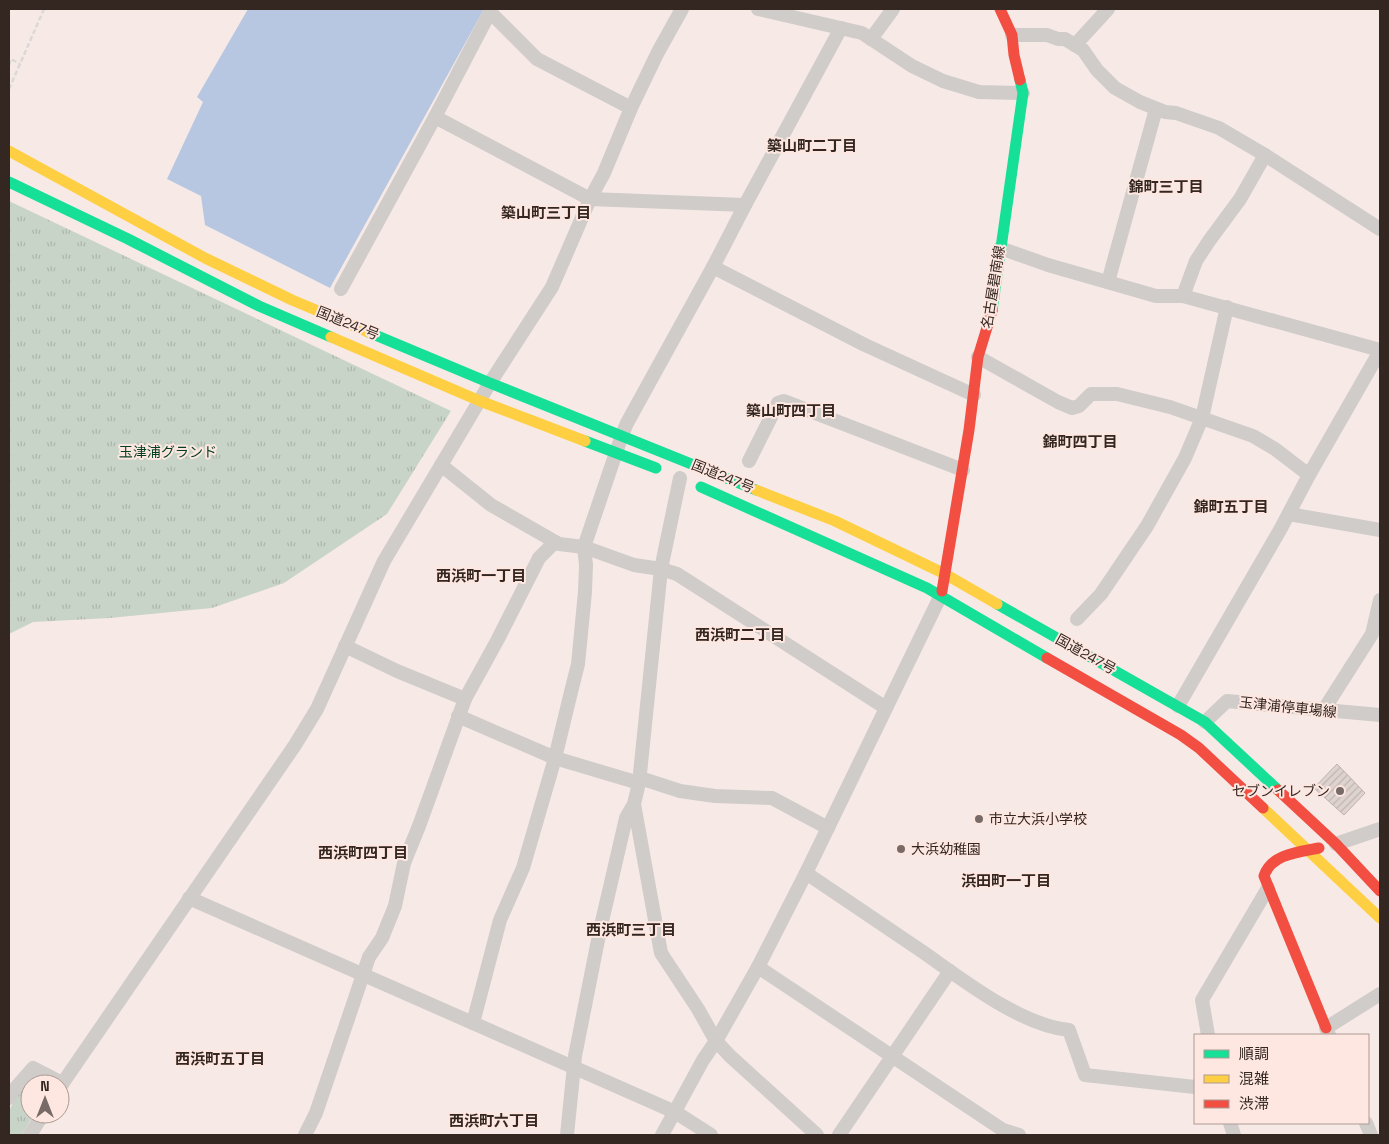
<svg xmlns="http://www.w3.org/2000/svg" width="1389" height="1144" font-family="'Space Grotesk','Noto Sans JP',sans-serif">
<style>
.grass{fill:url(#grass-tufts)}
.water{fill:#b8c7e1}
.building{fill:url(#building-hatch);stroke:#beb2ae}
.lines{fill:none;stroke-linecap:round;stroke-linejoin:round}
.path{stroke:#dcd8d7;stroke-width:2.5;stroke-dasharray:5 2.5;stroke-linecap:butt}
.street{stroke:#d0ccc9;stroke-width:14}
.fast{stroke:#16e098;stroke-width:11}
.slow{stroke:#ffcf43;stroke-width:11}
.jam{stroke:#f24e42;stroke-width:11}
.poi-dot{fill:#786b67;stroke:#fde7e0;stroke-width:2}
.labels{text-anchor:middle;stroke-width:4;stroke-linejoin:round;paint-order:stroke}
.street-label{font-size:14px;fill:#342722;stroke:#fde7e0}
.park-label{font-size:14px;fill:#003f24;stroke:#fde7e0}
.poi-label{font-size:14px;fill:#342722;stroke:#fde7e0;text-anchor:start}
.neighbourhood-label{font-size:15px;font-weight:bold;fill:#342722;stroke:#fde7e0}
</style>
<defs>
<pattern id="grass-tufts" width="24" height="20" patternUnits="userSpaceOnUse" patternTransform="scale(1.25)"><rect width="24" height="20" fill="#c9d4c8"/><path d="M3 7l-1-3M5 7V3M7 7l1-3M15 17l-1-3M17 17v-4M19 17l1-3" fill="none" stroke="#adb6ac"/></pattern>
<pattern id="building-hatch" width="6" height="6" patternUnits="userSpaceOnUse" patternTransform="scale(1.25)"><rect width="6" height="6" fill="#dfd3cf"/><path d="M-1 1l2-2M0 6l6-6M5 7l2-2" fill="none" stroke="#c0b5b1"/></pattern>
</defs>
<rect width="100%" height="100%" fill="#f7eae6"/>
<!-- grass -->
<g class="grass">
<path d="M9,201L451,411L387,514L284,583L212,608L110,618L33,622L9,634Z"/>
<path d="M21,1087H30V1114H34L22,1135H9V1111Z"/>
</g>
<!-- water -->
<path class="water" d="M248,9H484L330,288L205,225L201,196L167,179L203,102L197,97Z"/>
<!-- building -->
<path class="building" d="M1337,764L1365,793L1344,815L1314,788Z"/>
<g class="lines">
<!-- path -->
<g class="path">
<path d="M9,65L11,59L20,64"/>
<path d="M9,89L44,9"/>
</g>
<!-- street -->
<g class="street">
<path d="M758,9L862,33L912,66L943,81L979,92L1023,93"/>
<path d="M1012,35H1047L1058,39H1065L1083,50L1097,70L1115,88L1140,102L1165,112L1176,113L1219,128L1265,155L1380,229"/>
<path d="M871,39L893,9"/>
<path d="M1075,45L1108,9"/>
<path d="M435,117L590,199L745,205"/>
<path d="M1000,248L1048,265L1156,296H1183L1380,350"/>
<path d="M713,267L865,345L974,395"/>
<path d="M1108,282L1156,109"/>
<path d="M341,289L435,117L490,12L537,59L631,108"/>
<path d="M1183,296L1196,261L1209,241L1240,199L1265,155"/>
<path d="M978,357L1058,402L1072,408L1079,406L1091,394H1117L1170,407L1253,436L1275,449L1309,475"/>
<path d="M749,461L778,403L784,401L963,470"/>
<path d="M441,465L491,505L559,544L584,547L634,565L661,569L677,574L886,708"/>
<path d="M1289,514L1380,530"/>
<path d="M1077,619L1101,594L1147,526L1185,458L1202,418L1227,307"/>
<path d="M345,646L397,671L465,699"/>
<path d="M1178,706L1280,530L1309,475L1380,351"/>
<path d="M1323,711L1372,634L1380,600"/>
<path d="M458,716L555,758L639,783"/>
<path d="M1205,722L1227,701L1380,715"/>
<path d="M640,778L680,791L715,796L772,798L828,828"/>
<path d="M634,804L661,953L698,1009L716,1041L730,1056L817,1135"/>
<path d="M1336,844L1380,829"/>
<path d="M806,873C845,899 884,926 923,952C963,980 1020,1025 1069,1030L1085,1075L1195,1087"/>
<path d="M189,898L675,1112L711,1135"/>
<path d="M758,967L1003,1130L1019,1135"/>
<path d="M473,1023L500,920L523,868L555,758L571,692L578,664L585,592L586,565L584,547L622,435L627,423L713,267L745,205L841,28"/>
<path d="M1208,1035L1202,1000L1268,888"/>
<path d="M1329,1035L1326,1028L1380,994"/>
<path d="M60,1087L295,745L317,709L384,561L490,383L552,287L590,199L604,173L631,108L658,52L682,9"/>
<path d="M9,1098L12,1092L33,1068L62,1083"/>
<path d="M1230,1123L1234,1135"/>
<path d="M1366,1123L1371,1135"/>
<path d="M30,1135L43,1114"/>
<path d="M305,1135L316,1113L369,957L382,938L395,906L404,863L419,826L465,699L498,639L539,558L555,542"/>
<path d="M567,1135L575,1056L600,930L626,818L634,804L639,783L661,569L680,478"/>
<path d="M662,1135L703,1060L716,1041L758,967L806,873L940,597"/>
<path d="M839,1135L950,971"/>
</g>
<!-- fast -->
<g class="fast">
<path d="M9,182L128,239L259,306L331,337"/>
<path d="M992,311L1023,93L1020,80"/>
<path d="M368,332L490,383L756,490"/>
<path d="M585,441L656,468"/>
<path d="M701,487L927,588L1047,658"/>
<path d="M997,604L1205,722L1278,790"/>
</g>
<!-- slow -->
<g class="slow">
<path d="M9,151L205,258L292,300L368,332"/>
<path d="M331,337L480,401L585,441"/>
<path d="M756,490L835,521L945,574L997,604"/>
<path d="M1263,808L1380,918"/>
</g>
<!-- jam -->
<g class="jam">
<path d="M1000,9L1012,35L1014,55L1020,80"/>
<path d="M942,591L969,430L978,357L992,311"/>
<path d="M1047,658L1181,735L1199,748L1263,808"/>
<path d="M1278,790L1336,844L1380,891"/>
<path d="M1319,848C1299,852 1271,854 1264,876L1326,1028"/>
</g>
</g>
<!-- markers -->
<g class="poi-dot">
<circle cx="1340" cy="791" r="5"/>
<circle cx="979" cy="819" r="5"/>
<circle cx="901" cy="849" r="5"/>
</g>
<g class="labels">
<!-- street labels -->
<g class="street-label">
<text transform="translate(993 287) rotate(-81)" y="5">名古屋碧南線</text>
<text transform="translate(348 323) rotate(22)" y="5">国道247号</text>
<text transform="translate(723 476) rotate(22)" y="5">国道247号</text>
<text transform="translate(1086 654) rotate(29)" y="5">国道247号</text>
<text transform="translate(1288 707) rotate(6)" y="5">玉津浦停車場線</text>
</g>
<!-- park labels -->
<g class="park-label">
<text x="168" y="457">玉津浦グランド</text>
</g>
<!-- poi labels -->
<g class="poi-label">
<text x="1330" y="796" text-anchor="end">セブンイレブン</text>
<text x="989" y="824">市立大浜小学校</text>
<text x="911" y="854">大浜幼稚園</text>
</g>
<!-- neighbourhood labels -->
<g class="neighbourhood-label">
<text x="812" y="151">築山町二丁目</text>
<text x="1166" y="192">錦町三丁目</text>
<text x="546" y="218">築山町三丁目</text>
<text x="791" y="416">築山町四丁目</text>
<text x="1080" y="447">錦町四丁目</text>
<text x="1231" y="512">錦町五丁目</text>
<text x="481" y="581">西浜町一丁目</text>
<text x="740" y="640">西浜町二丁目</text>
<text x="363" y="858">西浜町四丁目</text>
<text x="1006" y="886">浜田町一丁目</text>
<text x="631" y="935">西浜町三丁目</text>
<text x="220" y="1064">西浜町五丁目</text>
<text x="494" y="1126">西浜町六丁目</text>
</g>
</g>
<!-- border -->
<rect width="1389" height="1144" fill="none" stroke="#342722" stroke-width="20"/>
<!-- legend -->
<rect x="1194" y="1034" width="175" height="90" fill="#fde7e0" stroke="#ad9a94"/>
<rect x="1204" y="1050" width="25" height="8" fill="#16e098" stroke="#ad9a94"/>
<text x="1239" y="1059" font-size="15" fill="#342722">順調</text>
<rect x="1204" y="1075" width="25" height="8" fill="#ffcf43" stroke="#ad9a94"/>
<text x="1239" y="1084" font-size="15" fill="#342722">混雑</text>
<rect x="1204" y="1100" width="25" height="8" fill="#f24e42" stroke="#ad9a94"/>
<text x="1239" y="1109" font-size="15" fill="#342722">渋滞</text>
<!-- north arrow -->
<g transform="translate(45 1099)"><circle r="24" fill="#fde7e0" stroke="#ad9a94"/>
<path d="M0-4L9 19L0 12L-9 19Z" fill="#786b67"/>
<text y="-8" font-size="14" font-weight="bold" text-anchor="middle" fill="#342722">N</text>
</g>
</svg>
